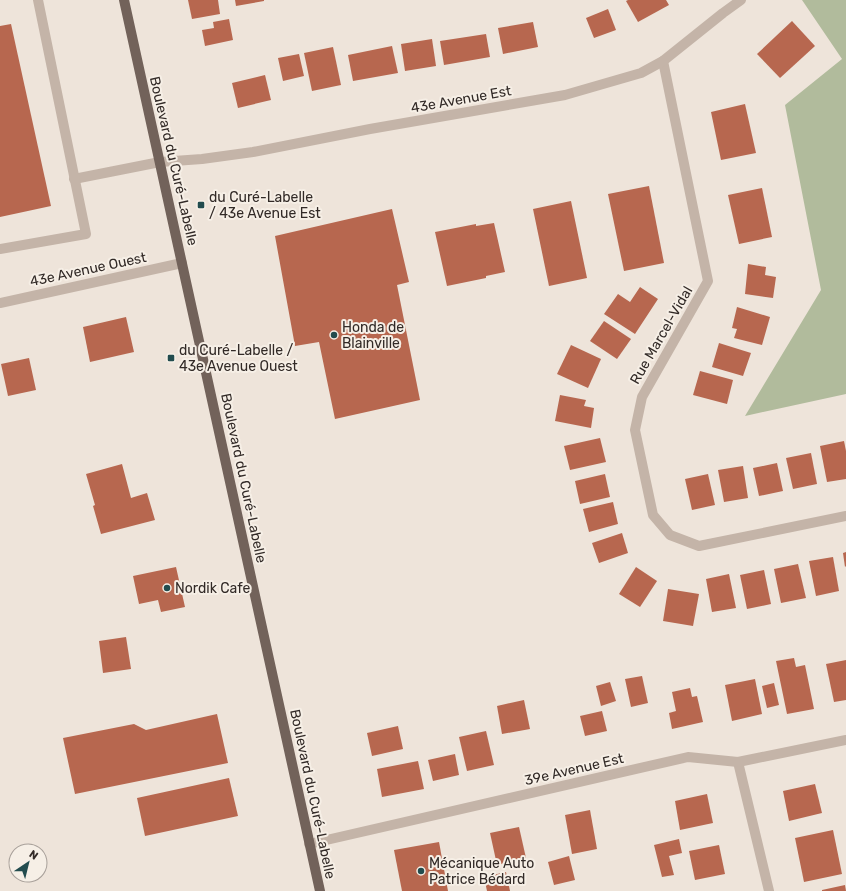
<svg xmlns="http://www.w3.org/2000/svg" width="846" height="891" font-family="Rubik,sans-serif">
<style>
.green{fill:#b1bb9c}
.building{fill:#b7674f}
.lines{fill:none;stroke-linecap:round;stroke-linejoin:round}
.minor{stroke:#c4b4a8;stroke-width:10}
.major{stroke:#72625a;stroke-width:10}
.poi-dot{fill:#224c4e;stroke:#f6efe6;stroke-width:1.5}
.labels{text-anchor:middle;stroke-width:4;stroke-linejoin:round;paint-order:stroke}
.street-label{font-size:14px;fill:#322a27;stroke:#f6efe6}
.poi-label{font-size:14px;fill:#322a27;stroke:#f6efe6;text-anchor:start}
</style>
<rect width="100%" height="100%" fill="#eee4da"/>
<!-- green -->
<path class="green" d="M802,0H846V394L745,416L821,290L785,105L842,59Z"/>
<!-- building -->
<g class="building">
<path d="M188,0H218L220,14L192,19Z"/>
<path d="M235,0H264V1L236,6Z"/>
<path d="M628,0H666L669,5L638,22L626,1Z"/>
<path d="M608,9L616,30L594,38L586,18Z"/>
<path d="M229,19L233,40L205,46L202,30L214,28L213,22Z"/>
<path d="M792,21L815,46L780,78L757,54Z"/>
<path d="M533,22L538,47L503,54L498,28Z"/>
<path d="M11,24L51,206L0,217V26Z"/>
<path d="M486,34L490,57L444,65L440,41Z"/>
<path d="M432,39L436,66L405,71L401,44Z"/>
<path d="M392,46L398,73L353,81L348,55Z"/>
<path d="M333,47L341,85L312,91L304,53Z"/>
<path d="M299,54L304,76L283,81L278,58Z"/>
<path d="M265,75L271,100L238,108L232,83Z"/>
<path d="M745,104L756,153L721,160L711,112Z"/>
<path d="M649,186L664,263L624,271L608,194Z"/>
<path d="M762,188L772,237L739,244L728,195Z"/>
<path d="M571,201L587,278L549,286L533,209Z"/>
<path d="M392,209L409,282L397,285L420,400L335,419L319,342L295,346L275,236Z"/>
<path d="M494,223L505,272L486,276V278L447,286L435,232L476,224V226Z"/>
<path d="M748,264L766,267L765,275L776,277L773,298L745,294Z"/>
<path d="M640,287L658,299L635,334L604,314L618,294L630,302Z"/>
<path d="M737,307L770,317L762,345L734,338L737,329L732,328Z"/>
<path d="M126,317L134,352L90,362L83,327Z"/>
<path d="M604,321L631,339L617,359L590,341Z"/>
<path d="M719,343L751,353L743,376L712,367Z"/>
<path d="M571,345L601,359L588,388L557,374Z"/>
<path d="M29,358L36,390L8,396L1,364Z"/>
<path d="M700,371L733,380L727,404L693,395Z"/>
<path d="M560,395L586,400L584,406L594,408L591,428L555,421Z"/>
<path d="M600,438L606,462L570,470L564,446Z"/>
<path d="M844,441L846,451V479L827,482L820,446Z"/>
<path d="M811,453L817,484L793,489L786,458Z"/>
<path d="M777,463L783,491L759,496L753,468Z"/>
<path d="M122,464L131,498L147,493L155,520L101,534L93,506L95,505L86,474Z"/>
<path d="M743,466L748,498L724,502L718,470Z"/>
<path d="M605,474L610,497L580,504L575,481Z"/>
<path d="M708,474L715,505L692,510L685,479Z"/>
<path d="M613,502L618,524L589,532L583,509Z"/>
<path d="M622,533L628,553L599,563L592,543Z"/>
<path d="M846,552V566L845,567L843,553Z"/>
<path d="M833,557L839,591L816,596L809,561Z"/>
<path d="M798,564L806,598L781,603L774,569Z"/>
<path d="M176,567L185,607L161,612L158,600L139,604L133,576Z"/>
<path d="M636,567L657,581L640,607L619,594Z"/>
<path d="M764,570L771,604L747,609L740,575Z"/>
<path d="M729,574L736,608L712,612L706,579Z"/>
<path d="M668,589L699,594L693,626L663,621Z"/>
<path d="M126,637L131,669L103,673L99,641Z"/>
<path d="M794,658L796,667L805,665L814,709L787,714L776,661Z"/>
<path d="M846,660V700L834,702L826,664Z"/>
<path d="M642,676L648,703L631,707L625,679Z"/>
<path d="M755,679L762,714L732,721L725,685Z"/>
<path d="M610,682L616,701L601,706L596,686Z"/>
<path d="M774,683L779,705L767,708L762,686Z"/>
<path d="M690,688L692,697L697,696L703,722L672,729L669,713L676,711L672,692Z"/>
<path d="M524,700L530,729L502,734L497,706Z"/>
<path d="M602,711L607,731L585,736L580,716Z"/>
<path d="M217,714L228,763L75,794L63,738L134,724L146,730Z"/>
<path d="M398,726L403,749L372,756L367,733Z"/>
<path d="M486,731L494,765L467,771L459,737Z"/>
<path d="M455,754L459,775L433,781L428,760Z"/>
<path d="M418,761L424,789L382,797L377,769Z"/>
<path d="M229,778L238,816L145,836L137,798Z"/>
<path d="M815,784L822,813L789,821L783,791Z"/>
<path d="M707,794L713,823L680,830L675,801Z"/>
<path d="M590,810L597,849L572,854L565,815Z"/>
<path d="M519,827L526,858L497,865L490,833Z"/>
<path d="M833,830L842,874L804,882L795,838Z"/>
<path d="M679,839L682,853L669,856L674,875L662,877L654,845Z"/>
<path d="M439,842L448,891H402L394,850Z"/>
<path d="M719,845L725,874L695,880L689,851Z"/>
<path d="M569,856L575,880L554,885L548,862Z"/>
<path d="M506,872L510,891H487L484,877Z"/>
<path d="M845,885L846,891H822V890Z"/>
</g>
<g class="lines">
<!-- minor -->
<g class="minor">
<path d="M663,61L708,281L642,397L635,430L653,515L670,535L699,546L846,516"/>
<path d="M74,179L160,162L202,159L253,152L370,129L565,95L641,73L663,61L723,13L741,0"/>
<path d="M0,249L86,234L38,0"/>
<path d="M0,303L182,263"/>
<path d="M738,762L769,891"/>
<path d="M309,844L688,757L738,762L846,740"/>
</g>
<!-- major -->
<path class="major" d="M124,0L320,891"/>
</g>
<!-- markers -->
<g class="poi-dot">
<rect x="197" y="201" width="8" height="8" rx="2"/>
<circle cx="334" cy="335" r="4"/>
<rect x="167" y="354" width="8" height="8" rx="2"/>
<circle cx="167" cy="588" r="4"/>
<circle cx="421" cy="871" r="4"/>
</g>
<g class="labels">
<!-- street labels -->
<g class="street-label">
<text transform="translate(461 99) rotate(-10)" y="5">43e Avenue Est</text>
<text transform="translate(174 161) rotate(77)" y="5">Boulevard du Curé-Labelle</text>
<text transform="translate(88 269) rotate(-12)" y="5">43e Avenue Ouest</text>
<text transform="translate(661 335) rotate(-60)" y="5">Rue Marcel-Vidal</text>
<text transform="translate(244 478) rotate(78)" y="5">Boulevard du Curé-Labelle</text>
<text transform="translate(574 769) rotate(-13)" y="5">39e Avenue Est</text>
<text transform="translate(313 794) rotate(78)" y="5">Boulevard du Curé-Labelle</text>
</g>
<!-- poi labels -->
<g class="poi-label">
<text x="209" y="202">du Curé-Labelle<tspan x="209" dy="16">/ 43e Avenue Est</tspan></text>
<text x="342" y="332">Honda de<tspan x="342" dy="16">Blainville</tspan></text>
<text x="179" y="355">du Curé-Labelle /<tspan x="179" dy="16">43e Avenue Ouest</tspan></text>
<text x="175" y="593">Nordik Cafe</text>
<text x="429" y="868">Mécanique Auto<tspan x="429" dy="16">Patrice Bédard</tspan></text>
</g>
</g>
<!-- north arrow -->
<g transform="translate(28 863) rotate(35)"><circle r="19" fill="#f6efe6" stroke="#a8a09a"/>
<path d="M0-3L7 15L0 10L-7 15Z" fill="#224c4e"/>
<text y="-6" font-size="11" font-weight="bold" text-anchor="middle" fill="#322a27">N</text>
</g>
</svg>
